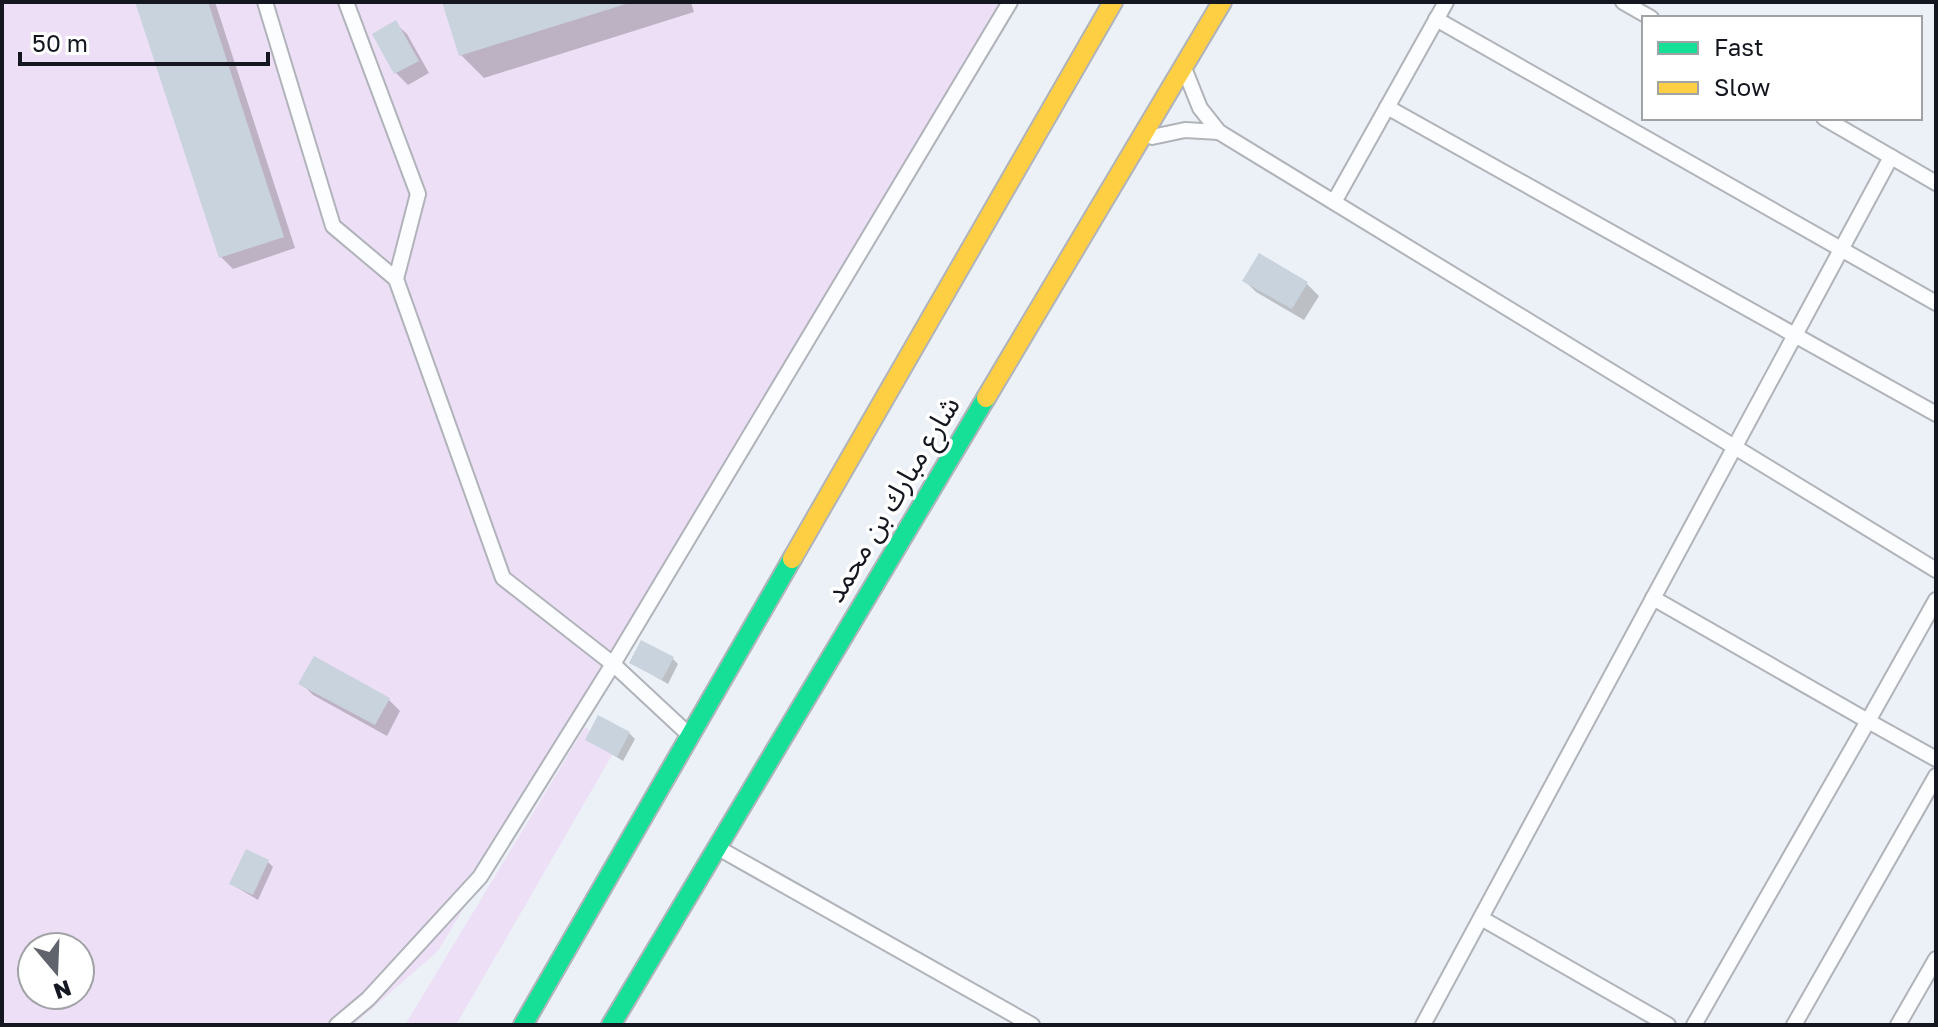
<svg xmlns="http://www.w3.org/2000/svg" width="1938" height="1027" font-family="'Golos Text','Noto Sans Arabic',sans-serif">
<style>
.green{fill:#eddff6;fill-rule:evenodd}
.shadow{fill:#0003}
.building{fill:#c9d3de}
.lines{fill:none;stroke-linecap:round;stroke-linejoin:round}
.lane-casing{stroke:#b0b3ba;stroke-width:18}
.fast-casing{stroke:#b0b3ba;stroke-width:22}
.slow-casing{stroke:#b0b3ba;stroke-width:22}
.lane{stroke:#fcfdfe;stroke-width:14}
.fast{stroke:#16e098;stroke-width:18}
.slow{stroke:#ffcf43;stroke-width:18}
.labels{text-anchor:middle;stroke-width:7;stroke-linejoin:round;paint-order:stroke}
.street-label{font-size:28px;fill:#14171f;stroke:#fff}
</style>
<rect width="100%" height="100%" fill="#ecf0f7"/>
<!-- green -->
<g class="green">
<path d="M2,2H1005L438,951L353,1025H2ZM32,947H80V995H32Z"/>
<path d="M585,727L615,750L456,1025H405Z"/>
</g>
<!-- shadow -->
<g class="shadow">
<path d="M138,2H215L295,248L233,269L221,257Z"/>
<path d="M444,2H691L694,12L484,78L461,55Z"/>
<path d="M395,23L407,34L429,73L408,85L396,73L374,35Z"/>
<path d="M1244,280L1307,284L1319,296L1304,320L1256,292Z"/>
<path d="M673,659L678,664L668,684L632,663Z"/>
<path d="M301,683L389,700L400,711L387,736L313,695Z"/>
<path d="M629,733L635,739L623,761L587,739Z"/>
<path d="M268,862L273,867L258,900L231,884Z"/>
</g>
<!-- building -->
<g class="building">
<path d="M135,2H208L284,237L219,258Z"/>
<path d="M442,2H629V3L459,56Z"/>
<path d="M396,20L419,61L394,74L372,34Z"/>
<path d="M1259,253L1308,282L1292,309L1242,281Z"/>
<path d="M641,640L674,657L662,680L629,663Z"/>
<path d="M314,656L390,698L375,725L298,684Z"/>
<path d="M598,715L630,732L617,757L585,740Z"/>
<path d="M246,849L269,860L253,895L229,884Z"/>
</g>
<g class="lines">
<defs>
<g id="lane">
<path d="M265,2L333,226L396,279L503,578L613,664L686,732"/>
<path d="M346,2L418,194L396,279"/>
<path d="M1623,2L1651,18"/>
<path d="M1436,19L1936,303"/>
<path d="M1186,73L1200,108L1219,132L1936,570"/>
<path d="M1387,107L1936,414"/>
<path d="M1824,118L1936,183"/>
<path d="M1152,137L1185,130L1219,132"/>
<path d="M1334,202L1446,2"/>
<path d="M1653,598L1868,721L1936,600"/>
<path d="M720,849L1032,1025"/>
<path d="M1481,918L1668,1025"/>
<path d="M337,1025L368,999L480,877L613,664L1010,2"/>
<path d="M1423,1025L1891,157"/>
<path d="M1694,1025L1868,721L1936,759"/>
<path d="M1794,1025L1936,776"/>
<path d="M1898,1025L1936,959"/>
</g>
<g id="fast">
<path d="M523,1025L792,559"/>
<path d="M611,1025L986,398"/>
</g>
<g id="slow">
<path d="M986,398L1222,2"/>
<path d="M792,559L1113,2"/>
</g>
</defs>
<!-- lane casing -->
<use href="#lane" class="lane-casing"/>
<!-- fast casing -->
<use href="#fast" class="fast-casing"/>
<!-- slow casing -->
<use href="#slow" class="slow-casing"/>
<!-- lane -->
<use href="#lane" class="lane"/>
<!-- fast -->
<use href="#fast" class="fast"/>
<!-- slow -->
<use href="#slow" class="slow"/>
</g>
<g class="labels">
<!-- street labels -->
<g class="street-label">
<text transform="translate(892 499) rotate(-59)" y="10">شارع مبارك بن محمد</text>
</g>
</g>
<!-- border -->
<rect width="1938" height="1027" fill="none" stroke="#14171f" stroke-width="8"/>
<!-- legend -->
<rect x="1642" y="16" width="280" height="104" fill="#ffffff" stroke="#a1a2a5" stroke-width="2"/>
<rect x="1658" y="42" width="40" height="12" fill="#16e098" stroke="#a1a2a5" stroke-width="2"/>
<text x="1714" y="56" font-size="24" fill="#14171f">Fast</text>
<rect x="1658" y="82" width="40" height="12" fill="#ffcf43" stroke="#a1a2a5" stroke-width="2"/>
<text x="1714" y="96" font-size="24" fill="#14171f">Slow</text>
<!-- north arrow -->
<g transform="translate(56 971) rotate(161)"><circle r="38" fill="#ffffff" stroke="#a1a2a5" stroke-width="2"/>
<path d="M0-6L14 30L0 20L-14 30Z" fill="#60636b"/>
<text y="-12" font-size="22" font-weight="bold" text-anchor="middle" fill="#14171f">N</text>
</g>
<!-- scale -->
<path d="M20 52v12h248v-12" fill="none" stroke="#14171f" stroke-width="4"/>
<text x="32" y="52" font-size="24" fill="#14171f" stroke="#ffffff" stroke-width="6" paint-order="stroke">50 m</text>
</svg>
